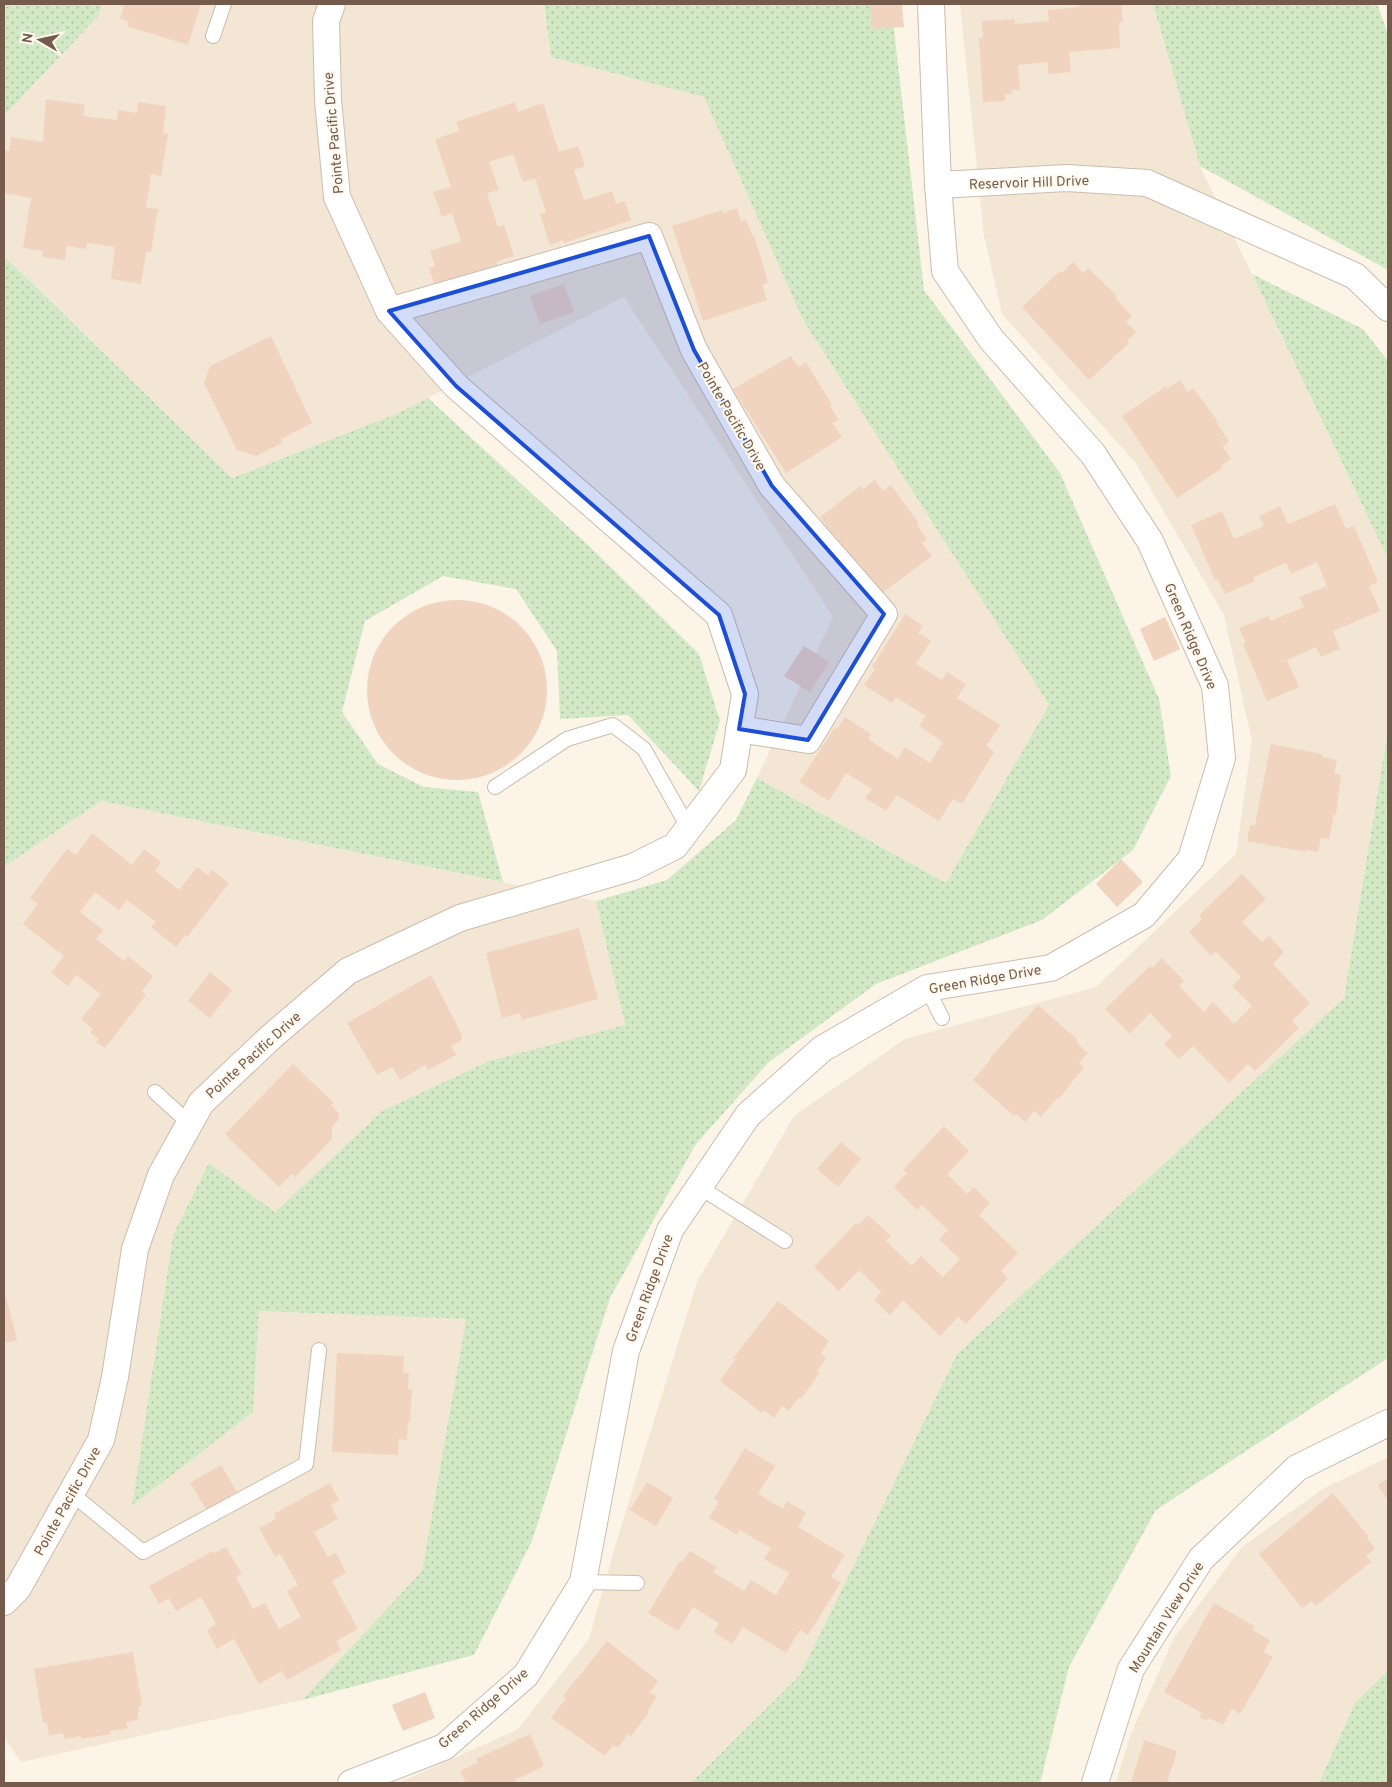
<svg xmlns="http://www.w3.org/2000/svg" width="1392" height="1787" font-family="Overpass,sans-serif">
<style>
.residential{fill:#f3e6d5}
.grass{fill:url(#grass-dots)}
.building{fill:#f0d4bf}
.lines{fill:none;stroke-linecap:round;stroke-linejoin:round}
.lane-casing{stroke:#cdbcad;stroke-width:16}
.street-casing{stroke:#cdbcad;stroke-width:28}
.lane{stroke:#fff;stroke-width:14}
.street{stroke:#fff;stroke-width:26}
.marked{fill:#1d4ed8;fill-opacity:0.2;stroke:#1d4ed8;stroke-width:4;stroke-linejoin:round}
.labels{text-anchor:middle;stroke-width:4;stroke-linejoin:round;paint-order:stroke}
.street-label{font-size:14px;fill:#745b4c;stroke:#fef8ed}
</style>
<defs>
<pattern id="grass-dots" width="8" height="8" patternUnits="userSpaceOnUse" patternTransform="scale(1.25)"><rect width="8" height="8" fill="#d3e9c5"/><path d="M2 2h.1M6 6h.1" fill="none" stroke="#b0c0a2" stroke-width="1.8" stroke-linecap="round"/></pattern>
</defs>
<rect width="100%" height="100%" fill="#fbf4e7"/>
<!-- residential -->
<g class="residential">
<path d="M102,4H543L551,57L704,97L803,320L1049,705L946,883L757,778L833,617L624,297L396,414L232,478L4,256V116L99,15Z"/>
<path d="M960,4H1153L1200,166L1388,559V729L1344,998L957,1354L800,1675L691,1783H398L517,1730L589,1639L617,1540L697,1282L794,1116L905,1039L1096,987L1236,854L1252,741L1224,615L1135,462L1002,314L984,236Z"/>
<path d="M101,801L596,901L625,1025L489,1061L382,1111L275,1212L210,1164L173,1235L132,1506L253,1412L259,1311L466,1319L422,1571L302,1700L21,1762L4,1737V867Z"/>
<path d="M1388,1457V1670L1355,1704L1319,1783H1116L1130,1736L1174,1638L1242,1547L1321,1490Z"/>
</g>
<!-- grass -->
<g class="grass">
<path d="M4,4H102L99,15L4,116Z"/>
<path d="M546,4H891L924,290L1060,473L1159,699L1171,776L1133,850L1042,920L876,984L769,1062L696,1144L610,1298L532,1541L474,1655L302,1700L422,1571L466,1319L259,1311L253,1412L132,1506L173,1235L209,1163L275,1212L382,1111L489,1061L625,1025L596,901L667,880L736,820L757,778L946,883L1049,705L803,320L704,97L551,57L544,6Z"/>
<path d="M1153,4H1377L1388,34V270L1200,166Z"/>
<path d="M4,256L232,478L396,414L428,398L590,547L699,654L720,721L699,791L628,715L560,719L557,651L516,589L443,576L365,621L342,712L378,764L424,787L478,792L503,882L101,801L4,867Z"/>
<path d="M1252,274L1363,329L1388,361V559Z"/>
<path d="M1388,729V1358L1156,1510L1069,1667L1040,1783H691L800,1675L957,1354L1344,998Z"/>
<path d="M1388,1670V1783H1319L1355,1703Z"/>
</g>
<!-- building -->
<g class="building">
<path d="M117,4H201L188,45L127,26L129,22L120,19L124,6Z"/>
<path d="M870,4H902L904,27L872,29Z"/>
<path d="M1079,4H1121L1123,22H1119L1120,48L1069,52L1071,72L1048,74V62L1018,65L1020,90H1011L1012,94H1005V101L983,102L979,38H983L982,21L1015,19V24L1049,21L1048,10L1079,7Z"/>
<path d="M46,99L85,105L83,116L117,120L118,110L137,113L138,102L166,106L163,133L168,134L161,176L151,174L146,208L158,209L151,252H146L141,284L111,279L115,247L87,243L86,249L67,246L65,260L42,257L43,251L23,248L31,198L4,193V150L9,151L11,137L43,142Z"/>
<path d="M515,102L518,112L543,103L559,152L578,146L585,166L574,170L584,200L612,191L616,204L625,201L631,220L564,243L563,240L550,245L540,214L546,212L535,178L523,182L513,154L489,162L499,190L487,193L498,227L504,225L514,256L496,262L498,267L436,288L429,268L435,266L430,251L461,241L452,213L442,217L433,192L451,187L435,139L459,131L456,122Z"/>
<path d="M737,208L741,221L746,220L752,235H754L768,282L762,285L767,300L703,321L672,226L722,210L723,213Z"/>
<path d="M1073,262L1083,273L1088,268L1117,296L1115,298L1132,316L1126,322L1136,332L1127,341L1129,343L1089,380L1022,307L1060,271L1062,273Z"/>
<path d="M564,284L574,312L540,324L530,296Z"/>
<path d="M271,336L312,423L281,439L282,443L256,456L237,450L204,383L210,366Z"/>
<path d="M791,356L798,367L806,362L832,405L830,406L839,420L832,423L842,437L786,473L733,389Z"/>
<path d="M1180,380L1188,392L1193,388L1217,420L1216,421L1229,442L1223,447L1231,459L1221,465L1222,468L1177,498L1122,416L1165,387L1167,389Z"/>
<path d="M875,480L883,491L891,485L919,524L917,525L927,539L922,543L932,556L878,596L820,517L861,486L863,489Z"/>
<path d="M1335,504L1346,529L1354,526L1378,582L1369,586L1380,611L1333,631L1340,649L1321,657L1316,647L1287,660L1299,687L1267,701L1243,644L1246,643L1239,628L1268,616L1271,621L1304,607L1299,597L1327,586L1317,562L1291,574L1286,563L1253,577L1255,581L1225,594L1218,579L1215,580L1191,525L1222,511L1234,539L1264,526L1259,516L1280,506L1288,524Z"/>
<circle cx="457" cy="690" r="90"/>
<path d="M905,614L923,626L918,633L931,641L916,664L942,680L947,672L966,684L957,698L1000,725L986,746L994,752L962,804L953,799L939,821L897,795L886,811L865,798L872,789L846,773L829,801L799,782L835,727L837,729L845,717L871,734L868,739L898,759L905,747L930,763L943,742L919,726L926,716L896,697L892,703L864,685L875,669L872,667Z"/>
<path d="M1165,617L1180,649L1154,661L1140,629Z"/>
<path d="M804,646L829,662L810,692L784,676Z"/>
<path d="M1271,744L1322,754V757L1337,760L1334,773L1341,775L1336,815L1334,814L1329,839L1321,838L1318,852L1306,850V852L1247,841L1250,825H1255Z"/>
<path d="M92,833L132,865L144,849L161,862L155,871L179,890L197,867L208,875L212,870L229,883L187,937L185,935L176,947L151,927L156,922L127,900L119,910L95,892L80,912L103,930L96,939L124,961L128,956L153,976L142,991L146,995L105,1048L96,1042L99,1039L90,1032L93,1029L81,1019L101,994L76,975L68,986L51,973L64,956L23,924L38,904L30,898L67,849L76,855Z"/>
<path d="M1121,859L1143,882L1117,907L1096,884Z"/>
<path d="M1242,874L1266,899L1242,922L1262,942L1269,936L1284,952L1273,964L1310,1003L1292,1021L1299,1028L1255,1071L1248,1064L1229,1083L1193,1046L1179,1059L1164,1044L1172,1036L1150,1013L1130,1034L1105,1009L1150,966L1152,968L1162,958L1184,981L1179,986L1204,1012L1213,1002L1234,1024L1252,1006L1232,986L1241,977L1216,952L1211,956L1189,932L1202,919L1199,915Z"/>
<path d="M579,928L598,999L522,1020L520,1013L502,1018L486,953Z"/>
<path d="M210,972L232,990L210,1018L188,1001Z"/>
<path d="M431,975L462,1035L461,1041L451,1046L456,1055L428,1070L425,1065L400,1080L392,1067L377,1075L347,1023Z"/>
<path d="M1038,1005L1078,1040L1076,1042L1088,1053L1079,1063L1084,1067L1059,1099L1057,1098L1041,1117L1034,1111L1025,1122L1016,1114L1014,1116L973,1080L991,1059L990,1058Z"/>
<path d="M293,1064L334,1103L331,1105L339,1113V1119L332,1127V1139L295,1177L292,1174L279,1187L225,1134Z"/>
<path d="M944,1126L969,1151L947,1174L967,1194L974,1187L990,1203L979,1215L1018,1253L1001,1271L1008,1278L966,1324L958,1317L940,1336L903,1300L890,1315L874,1300L881,1292L859,1270L839,1291L814,1267L856,1223L858,1225L868,1215L891,1236L886,1241L912,1266L921,1256L943,1277L960,1259L939,1239L948,1230L922,1205L917,1210L894,1187L907,1173L903,1170Z"/>
<path d="M841,1142L861,1159L838,1187L817,1169Z"/>
<path d="M4,1289L17,1340L4,1343Z"/>
<path d="M778,1301L829,1341L821,1353L826,1358L817,1371L820,1373L801,1399L799,1397L789,1411L782,1406L774,1418L764,1410L762,1413L720,1381L736,1359L733,1358Z"/>
<path d="M337,1353L404,1356L403,1373H409L408,1389H412L410,1422H408L407,1440L399,1439L398,1455L332,1452Z"/>
<path d="M745,1448L775,1466L758,1494L783,1509L787,1501L806,1513L798,1527L845,1555L831,1577L841,1582L808,1635L800,1630L786,1653L743,1627L732,1644L714,1632L719,1623L693,1607L678,1631L648,1613L680,1561L682,1562L690,1551L717,1567L713,1572L744,1591L751,1580L776,1595L789,1573L764,1559L771,1548L740,1530L737,1535L709,1518L719,1502L714,1499Z"/>
<path d="M221,1465L237,1492L206,1509L190,1483Z"/>
<path d="M1388,1478V1501L1378,1485Z"/>
<path d="M647,1482L673,1498L656,1526L630,1510Z"/>
<path d="M330,1483L339,1500L331,1505L338,1519L314,1532L328,1557L336,1553L346,1573L332,1581L358,1629L336,1641L341,1650L287,1680L282,1671L259,1684L234,1639L217,1649L207,1630L216,1624L201,1597L176,1611L169,1598L159,1604L149,1586L213,1551L214,1553L226,1547L242,1574L236,1577L253,1609L265,1603L279,1629L301,1617L287,1591L298,1585L280,1554L275,1557L259,1528L276,1519L274,1514Z"/>
<path d="M1333,1493L1368,1536L1367,1538L1375,1549L1366,1556L1371,1562L1316,1606L1311,1601L1302,1608L1259,1554Z"/>
<path d="M1214,1603L1254,1626L1252,1630L1270,1640L1264,1652L1273,1657L1240,1714L1232,1709L1223,1725L1209,1718L1207,1721L1199,1717L1202,1713L1164,1692Z"/>
<path d="M607,1641L658,1681L650,1692L657,1697L647,1711L649,1712L631,1736L628,1734L618,1748L613,1745L605,1756L551,1718L566,1698L563,1696Z"/>
<path d="M133,1652L142,1705L139,1706L137,1720L126,1722L128,1728L110,1731L111,1734L81,1739V1736L64,1739L63,1733L49,1736L47,1723H43L34,1669Z"/>
<path d="M425,1692L435,1718L403,1731L392,1705Z"/>
<path d="M530,1734L544,1766L515,1780L516,1783H466L460,1771L478,1763L476,1759Z"/>
<path d="M1144,1740L1177,1751L1167,1783H1131Z"/>
</g>
<g class="lines">
<defs>
<g id="lane">
<path d="M213,36L224,4"/>
<path d="M495,787L567,739L613,725L644,749L689,829"/>
<path d="M927,988L942,1018"/>
<path d="M155,1092L190,1124"/>
<path d="M699,1187L785,1241"/>
<path d="M72,1494L143,1552L306,1464L319,1350"/>
<path d="M583,1582L637,1583"/>
</g>
<g id="street">
<path d="M931,4L938,185L1067,178L1147,183L1355,276L1388,308"/>
<path d="M389,311L649,236L694,350L772,486L884,614L808,740L739,729"/>
<path d="M4,1602L18,1588L101,1440L115,1377L135,1249L161,1175L201,1103L271,1037L348,971L460,918L633,867L675,846L733,770L745,694L719,615L456,386L389,311L337,197L328,100L326,21L332,4"/>
<path d="M351,1783L444,1747L526,1675L583,1582L626,1351L670,1230L748,1115L822,1049L927,988L1051,968L1144,915L1191,859L1222,758L1215,686L1150,541L1093,454L991,339L945,271L938,185"/>
<path d="M1095,1783L1131,1669L1201,1559L1297,1468L1388,1423"/>
</g>
</defs>
<!-- lane casing -->
<use href="#lane" class="lane-casing"/>
<!-- street casing -->
<use href="#street" class="street-casing"/>
<!-- lane -->
<use href="#lane" class="lane"/>
<!-- street -->
<use href="#street" class="street"/>
</g>
<!-- marked area -->
<path class="marked" d="M649,236L694,350L772,486L884,614L808,740L739,729L745,694L719,615L456,386L389,311Z"/>
<g class="labels">
<!-- street labels -->
<g class="street-label">
<text transform="translate(333 133) rotate(-95)" y="5">Pointe Pacific Drive</text>
<text transform="translate(1029 182) rotate(-2)" y="5">Reservoir Hill Drive</text>
<text transform="translate(732 416) rotate(60)" y="5">Pointe Pacific Drive</text>
<text transform="translate(1191 636) rotate(67)" y="5">Green Ridge Drive</text>
<text transform="translate(985 979) rotate(-10)" y="5">Green Ridge Drive</text>
<text transform="translate(253 1055) rotate(-42)" y="5">Pointe Pacific Drive</text>
<text transform="translate(649 1288) rotate(-70)" y="5">Green Ridge Drive</text>
<text transform="translate(67 1501) rotate(-61)" y="5">Pointe Pacific Drive</text>
<text transform="translate(1166 1617) rotate(-58)" y="5">Mountain View Drive</text>
<text transform="translate(483 1708) rotate(-41)" y="5">Green Ridge Drive</text>
</g>
</g>
<!-- border -->
<rect width="1392" height="1787" fill="none" stroke="#745b4c" stroke-width="10"/>
<!-- north arrow -->
<g transform="translate(40 40) rotate(279)" stroke="#fef8ed" stroke-width="4" paint-order="stroke">
<path d="M0-4L9 19L0 12L-9 19Z" fill="#745b4c"/>
<text y="-8" font-size="14" font-weight="bold" text-anchor="middle" fill="#745b4c">N</text>
</g>
</svg>
